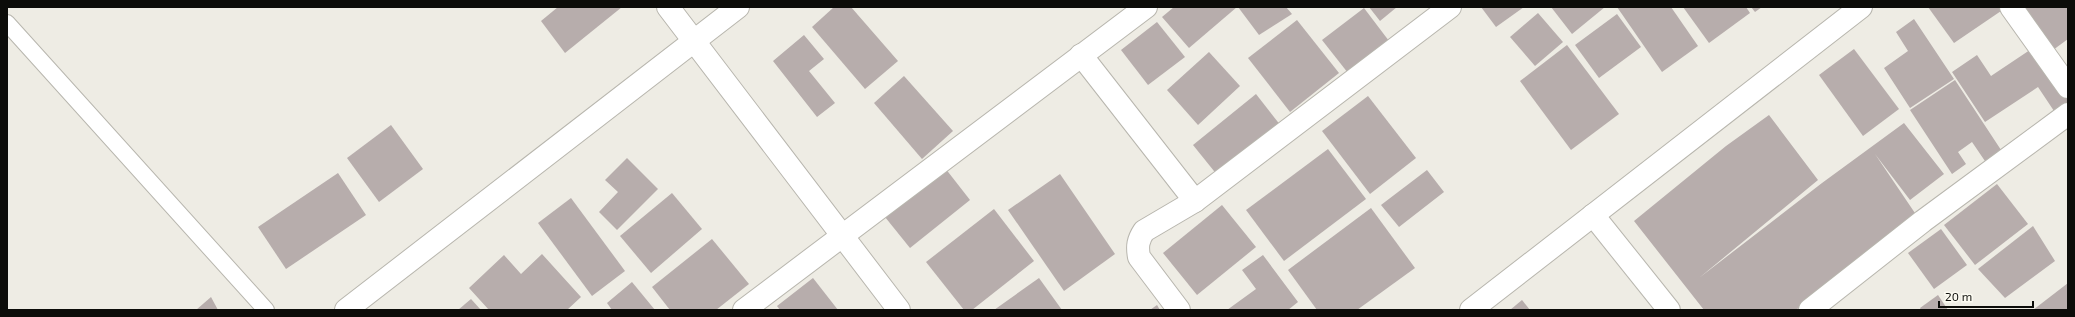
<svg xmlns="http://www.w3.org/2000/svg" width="2075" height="317" font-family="'Exo 2',sans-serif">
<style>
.building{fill:#b7adac}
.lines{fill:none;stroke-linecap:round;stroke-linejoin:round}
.service-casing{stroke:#b8b6ae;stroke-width:18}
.minor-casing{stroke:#b8b6ae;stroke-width:24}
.secondary-casing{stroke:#b8b6ae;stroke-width:24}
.service{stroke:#fff;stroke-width:16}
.minor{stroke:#fff;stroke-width:22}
.secondary{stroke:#fff;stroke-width:22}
</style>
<rect width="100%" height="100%" fill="#eeece4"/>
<!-- building -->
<g class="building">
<path d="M558,7H622L565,53L541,21Z"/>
<path d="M834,7H851L898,61L865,89L812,27Z"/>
<path d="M1174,7H1237L1189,48L1162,17Z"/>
<path d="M1238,7H1286L1292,14L1259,35Z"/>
<path d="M1369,7H1397L1380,21Z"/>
<path d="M1481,7H1524L1496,27Z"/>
<path d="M1551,7H1605L1572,34Z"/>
<path d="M1617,7H1671L1698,46L1662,72Z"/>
<path d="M1683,7H1746L1750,13L1709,43Z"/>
<path d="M1751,7H1762L1755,12Z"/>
<path d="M1928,7H1999L2001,11L1954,43Z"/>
<path d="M2022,7H2068V39L2053,50Z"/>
<path d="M1364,8L1389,41L1348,73L1322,40Z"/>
<path d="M1538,13L1563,42L1535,66L1510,37Z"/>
<path d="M1617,14L1641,47L1599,78L1575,45Z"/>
<path d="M1914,19L1954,79L1910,108L1884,68L1908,51L1896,32Z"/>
<path d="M1297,20L1339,73L1290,112L1248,58Z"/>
<path d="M1157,22L1185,57L1148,85L1121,50Z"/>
<path d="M804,35L824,59L809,71L835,103L817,117L773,61Z"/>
<path d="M1567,45L1619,114L1571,150L1520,81Z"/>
<path d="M2036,46L2068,94V110L2058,117L2038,87L1985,122L1952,72L1977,55L1991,76Z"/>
<path d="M1854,49L1899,109L1863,136L1819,75Z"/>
<path d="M1209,52L1240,86L1198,125L1167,90Z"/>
<path d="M904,76L953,131L922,159L874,103Z"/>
<path d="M1955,80L2003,153L1987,164L1972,142L1958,152L1966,164L1952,174L1910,110Z"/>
<path d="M1256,94L1281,126L1218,176L1193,145Z"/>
<path d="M1368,96L1416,158L1370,194L1322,131Z"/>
<path d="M1769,115L1818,180L1699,278L1822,183L1904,123L1944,174L1910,200L1875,154L1919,219L1827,285L1796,310H1704L1634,221L1726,146Z"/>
<path d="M391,125L423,169L379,202L347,158Z"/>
<path d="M1328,149L1366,199L1284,261L1246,210Z"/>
<path d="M627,158L658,189L617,230L599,212L618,192L605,180Z"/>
<path d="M945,168L970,200L910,248L885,217Z"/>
<path d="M1427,170L1444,192L1399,227L1381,205Z"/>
<path d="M338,173L366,215L286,269L258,227Z"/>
<path d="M1060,174L1115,254L1064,291L1008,210Z"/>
<path d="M1997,184L2028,224L1975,265L1944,225Z"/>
<path d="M672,193L702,229L651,273L620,236Z"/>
<path d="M571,198L625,271L592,296L538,223Z"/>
<path d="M1222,205L1256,247L1197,295L1163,253Z"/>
<path d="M1371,208L1415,268L1357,310H1317L1288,270Z"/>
<path d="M994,209L1034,261L972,310H964L926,262Z"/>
<path d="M2033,226L2055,261L2005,298L1978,269Z"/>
<path d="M1941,229L1967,265L1934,289L1908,253Z"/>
<path d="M712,239L749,284L716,310H670L652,287Z"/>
<path d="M542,254L581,297L567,310H489L469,288L504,255L521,274Z"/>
<path d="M1263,255L1298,302L1288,310H1227L1256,289L1242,270Z"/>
<path d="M813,278L838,310H780L777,306Z"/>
<path d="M1039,278L1062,310H994Z"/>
<path d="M632,282L655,310H612L607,303Z"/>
<path d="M2068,283V310H2033Z"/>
<path d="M1938,295L1948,310H1921L1920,308Z"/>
<path d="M211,297L218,310H196Z"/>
<path d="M471,299L481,310H458Z"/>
<path d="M1522,300L1530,310H1510Z"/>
<path d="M1157,305L1160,310H1150Z"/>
</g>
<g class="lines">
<defs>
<path id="service" d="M7,23L266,310"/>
<g id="minor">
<path d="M668,7L899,310"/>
<path d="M2011,7L2068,87"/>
<path d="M1081,55L1195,201"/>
<path d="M1593,215L1669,310"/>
<path d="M744,310L1146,7"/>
<path d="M1179,310L1139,257C1137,246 1138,240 1144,231L1195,201L1450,7"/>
<path d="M1471,310L1861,7"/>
<path d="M1810,310L1923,221L2068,114"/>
</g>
<path id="secondary" d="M346,310L738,7"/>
</defs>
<!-- service casing -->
<use href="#service" class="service-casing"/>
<!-- minor casing -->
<use href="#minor" class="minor-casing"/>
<!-- secondary casing -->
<use href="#secondary" class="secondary-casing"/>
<!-- service -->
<use href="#service" class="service"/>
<!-- minor -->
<use href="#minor" class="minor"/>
<!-- secondary -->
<use href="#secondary" class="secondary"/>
</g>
<!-- border -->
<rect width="2075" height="317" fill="none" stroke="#0c0c09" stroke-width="16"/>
<!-- scale -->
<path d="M1939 301v6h94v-6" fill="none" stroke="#0c0c09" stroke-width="2"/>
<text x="1945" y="301" font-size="12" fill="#0c0c09" stroke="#fbfaf1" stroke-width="3" paint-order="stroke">20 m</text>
</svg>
